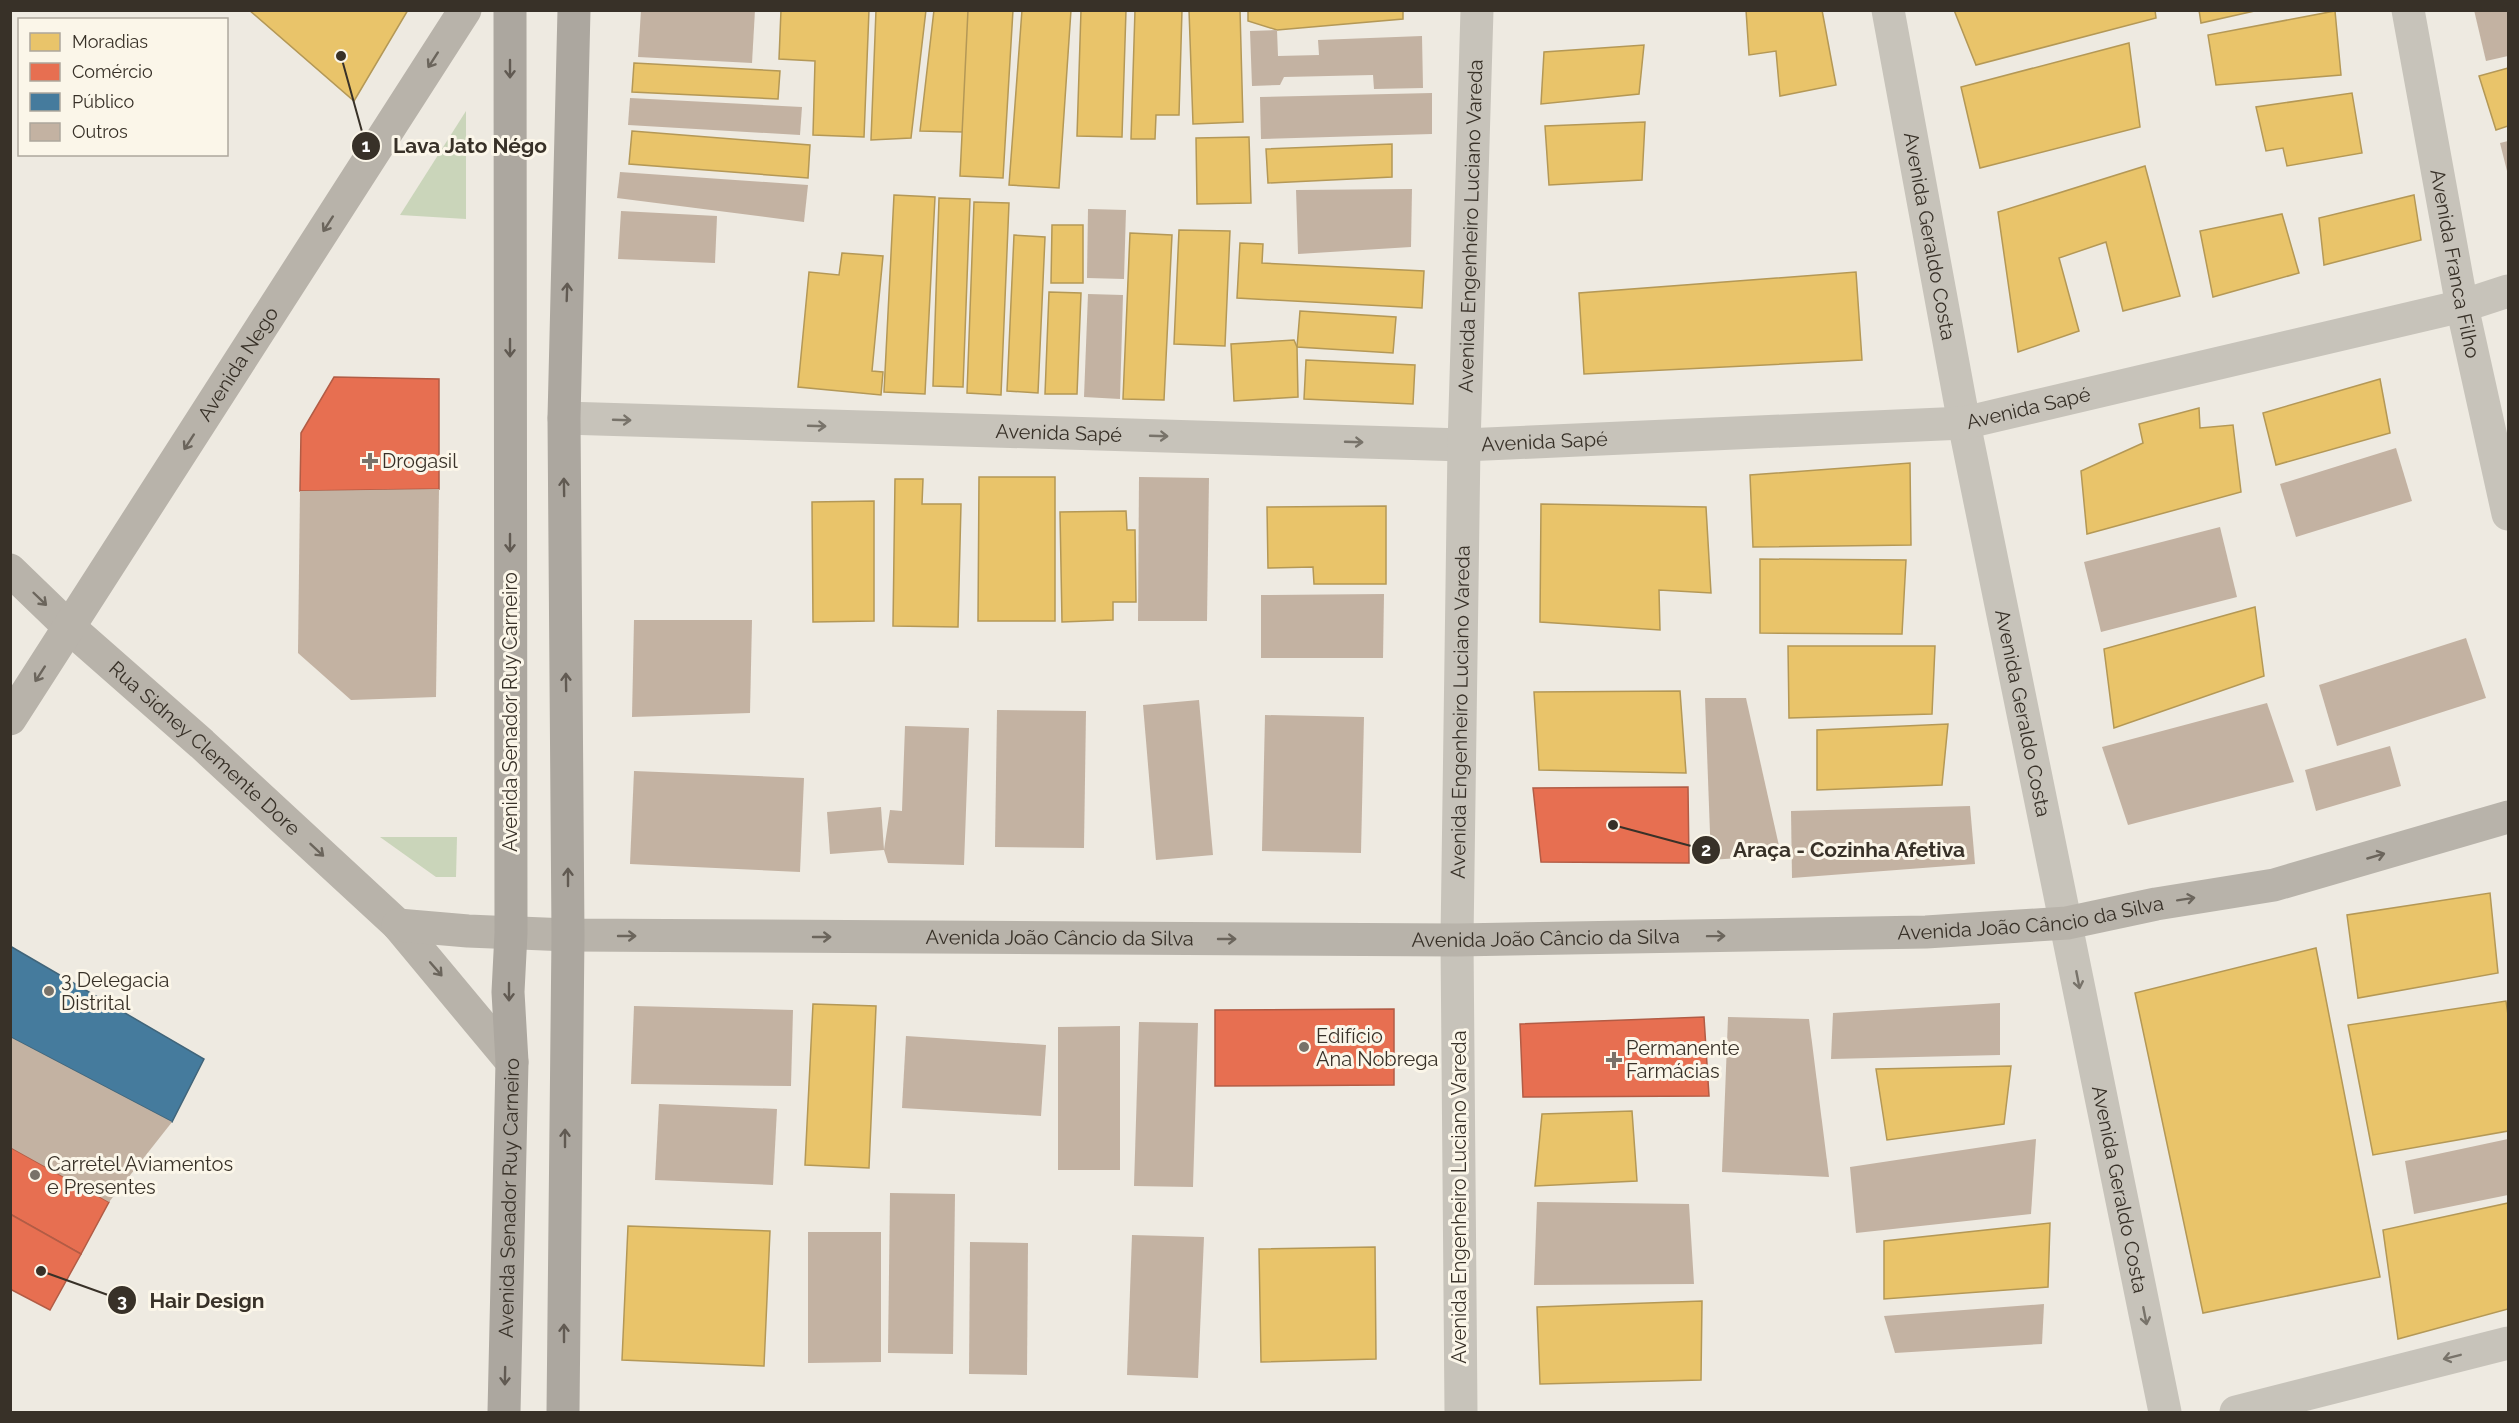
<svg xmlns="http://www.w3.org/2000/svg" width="2519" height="1423" font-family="Raleway,sans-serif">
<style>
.green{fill:#cad5ba}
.homes{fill:#e9c46a;stroke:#b49856;stroke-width:1.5}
.shops{fill:#e76f51;stroke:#b25c45;stroke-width:1.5}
.public{fill:#457b9d;stroke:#41657a;stroke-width:1.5}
.building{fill:#c3b2a2}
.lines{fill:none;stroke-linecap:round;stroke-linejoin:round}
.street{stroke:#c7c3ba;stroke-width:33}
.secondary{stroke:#b8b3aa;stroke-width:33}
.primary{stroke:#aca79f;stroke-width:33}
.oneway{stroke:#6b655c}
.oneway2{stroke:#615a52}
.oneway3{stroke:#78736a}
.poi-dot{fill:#787269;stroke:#fbf6e9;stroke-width:2}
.labels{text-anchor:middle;stroke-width:6;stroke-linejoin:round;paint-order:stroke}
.street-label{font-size:20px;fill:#383128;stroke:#fbf6e9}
.poi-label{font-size:20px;fill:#383128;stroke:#fbf6e9;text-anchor:start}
.leader{fill:none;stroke:#383128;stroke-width:2}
.callout-dot{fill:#383128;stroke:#fbf6e9;stroke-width:2}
.mark-label{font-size:18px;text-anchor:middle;font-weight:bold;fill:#fff}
.callout-label{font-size:21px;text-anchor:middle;font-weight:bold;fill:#383128;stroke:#fbf6e9;stroke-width:6;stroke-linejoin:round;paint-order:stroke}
</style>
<rect width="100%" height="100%" fill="#eeeae1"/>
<!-- green -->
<g class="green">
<path d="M466,111V219L400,215Z"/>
<path d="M380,837H457L456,877H436Z"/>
</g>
<!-- homes -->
<g class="homes">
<path d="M249,10H408L354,101Z"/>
<path d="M781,10H869L864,137L813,135L815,61L779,59Z"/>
<path d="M876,10H926L911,138L871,140Z"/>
<path d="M934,10H969L963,132L920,131Z"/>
<path d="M968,10H1013L1003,178L960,176Z"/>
<path d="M1022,10H1071L1059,188L1009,185Z"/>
<path d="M1081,10H1126L1122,137L1077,136Z"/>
<path d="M1135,10H1182L1179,115H1156L1155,139H1131Z"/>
<path d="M1189,10H1240L1243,122L1193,124Z"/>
<path d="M1248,10H1403V19L1277,30L1248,21Z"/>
<path d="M1746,10H1822L1836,85L1780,96L1776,51L1749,55Z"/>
<path d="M1954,10H2155L2156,18L1976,65Z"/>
<path d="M2199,10H2259L2201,23Z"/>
<path d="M2335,11L2341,75L2216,85L2208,35Z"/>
<path d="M2129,43L2140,127L1980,168L1961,87Z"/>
<path d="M1644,45L1639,94L1541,104L1544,52Z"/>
<path d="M634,63L780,71L778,99L632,92Z"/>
<path d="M2508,68V126L2496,130L2479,76Z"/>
<path d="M2352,93L2362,153L2287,166L2283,148L2266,151L2256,107Z"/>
<path d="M1645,122L1642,180L1549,185L1545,126Z"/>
<path d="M632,131L810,145L808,178L629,164Z"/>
<path d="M1249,137L1251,203L1197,204L1196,138Z"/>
<path d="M1392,144V177L1268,183L1266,149Z"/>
<path d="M2145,166L2180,296L2123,311L2106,242L2059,258L2079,331L2018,352L1998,212Z"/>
<path d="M894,195L935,197L925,394L884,392Z"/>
<path d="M2414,195L2421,240L2324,265L2319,218Z"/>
<path d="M939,198L970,199L963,387L933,386Z"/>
<path d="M974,202L1009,203L1001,395L967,393Z"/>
<path d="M2282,214L2299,273L2213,297L2200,231Z"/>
<path d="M1052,225H1083V283H1051Z"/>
<path d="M1179,230L1230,231L1225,346L1174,344Z"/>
<path d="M1130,233L1172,235L1164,400L1123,399Z"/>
<path d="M1014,235L1045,237L1038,393L1007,391Z"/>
<path d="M1240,243L1263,244L1262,263L1424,271L1422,308L1237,298Z"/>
<path d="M842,253L883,256L872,371L883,372L881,395L798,387L809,272L839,275Z"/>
<path d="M1856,272L1862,360L1584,374L1579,293Z"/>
<path d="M1049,292L1081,293L1077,394H1045Z"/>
<path d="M1300,311L1396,317L1393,353L1297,347Z"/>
<path d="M1294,340L1297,347L1298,397L1234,401L1231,344Z"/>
<path d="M1306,360L1415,365L1413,404L1304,399Z"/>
<path d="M2380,379L2390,433L2276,465L2263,413Z"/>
<path d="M2199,408L2200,428L2233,425L2241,492L2087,534L2081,471L2143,443L2139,424Z"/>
<path d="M1910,463L1911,545L1753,547L1750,475Z"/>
<path d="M979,477H1055V621H978Z"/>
<path d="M895,479H923L922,504H961L958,627L893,626Z"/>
<path d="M874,501V621L813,622L812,502Z"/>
<path d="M1541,504L1706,507L1711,593L1659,590L1660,630L1540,622Z"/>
<path d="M1386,506V584H1314L1313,567L1268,568L1267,507Z"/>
<path d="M1126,511L1127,530H1135L1136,602H1113V620L1062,622L1060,512Z"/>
<path d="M1760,559L1906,560L1902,634L1760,633Z"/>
<path d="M2255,607L2264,676L2114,728L2104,649Z"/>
<path d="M1788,646H1935L1932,714L1789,718Z"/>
<path d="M1680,691L1686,773L1539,770L1534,692Z"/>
<path d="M1948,724L1942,785L1817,790V730Z"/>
<path d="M2490,893L2498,973L2358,998L2347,915Z"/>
<path d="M2316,948L2380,1277L2203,1313L2135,993Z"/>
<path d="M2506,1001L2508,1015V1131L2373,1155L2348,1025Z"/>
<path d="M813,1004L876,1006L869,1168L805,1165Z"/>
<path d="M2011,1066L2004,1124L1887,1140L1876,1069Z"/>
<path d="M1632,1111L1637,1181L1535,1186L1542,1114Z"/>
<path d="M2508,1203V1309L2398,1339L2383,1230Z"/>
<path d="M2050,1223L2048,1287L1884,1299V1241Z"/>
<path d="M628,1226L770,1231L764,1366L622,1360Z"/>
<path d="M1375,1247L1376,1359L1261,1362L1259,1249Z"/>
<path d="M1702,1301L1701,1380L1540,1384L1537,1307Z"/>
</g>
<!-- shops -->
<g class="shops">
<path d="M334,377L439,379V489L300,491L301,433Z"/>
<path d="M1688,787L1689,863L1541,862L1533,788Z"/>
<path d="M1394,1009V1085L1215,1086V1010Z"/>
<path d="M1704,1017L1709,1096L1523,1097L1520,1024Z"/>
<path d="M10,1147L109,1202L81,1254L10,1214Z"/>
<path d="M10,1214L81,1254L50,1310L10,1289Z"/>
</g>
<!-- public -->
<path class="public" d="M10,946L204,1059L172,1122L10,1037Z"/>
<!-- building -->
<g class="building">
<path d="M641,10H755L752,63L638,57Z"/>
<path d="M2474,10H2508V56L2486,61Z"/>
<path d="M1277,30L1278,56L1319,55L1318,40L1422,36L1423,88L1374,89L1373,75L1284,77L1280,85L1252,86L1250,31Z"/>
<path d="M1432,93V134L1261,139L1260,97Z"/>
<path d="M630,98L802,107L800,135L628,125Z"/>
<path d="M2508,141V175L2500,143Z"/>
<path d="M620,172L808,185L804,222L617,198Z"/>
<path d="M1412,189L1411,247L1298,254L1296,190Z"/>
<path d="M1088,209L1126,210L1124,279L1087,278Z"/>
<path d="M621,211L717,216L715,263L618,259Z"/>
<path d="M1088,294L1123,295L1120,399L1084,397Z"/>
<path d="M2396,448L2412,501L2296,537L2280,484Z"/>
<path d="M1139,477L1209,478L1207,621H1138Z"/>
<path d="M439,489L436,697L351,700L298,653L300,491Z"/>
<path d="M2220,527L2237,597L2101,632L2084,562Z"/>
<path d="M1384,594L1383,658H1261V595Z"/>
<path d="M634,620H752L750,713L632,717Z"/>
<path d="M2466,638L2486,698L2337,746L2319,685Z"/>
<path d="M1705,698H1746L1781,855L1711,860Z"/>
<path d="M1199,700L1213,855L1156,860L1143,705Z"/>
<path d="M2267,703L2294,782L2128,825L2102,747Z"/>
<path d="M997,710L1086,711L1084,848L995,847Z"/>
<path d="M1265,715L1364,717L1361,853L1262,851Z"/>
<path d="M905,726L969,728L964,865L888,863L884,850L890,810L902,811Z"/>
<path d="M2390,746L2401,786L2316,811L2305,770Z"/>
<path d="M634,771L804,778L800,872L630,864Z"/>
<path d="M1970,806L1975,864L1792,878L1791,811Z"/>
<path d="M881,807L884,850L830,854L827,812Z"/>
<path d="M2000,1003V1055L1831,1059L1833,1013Z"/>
<path d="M634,1006L793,1010L791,1086L631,1084Z"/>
<path d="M1728,1017L1809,1019L1829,1177L1722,1172Z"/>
<path d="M1139,1022L1198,1023L1193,1187L1134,1186Z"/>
<path d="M1120,1026V1170H1058V1027Z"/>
<path d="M906,1036L1046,1045L1041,1116L902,1108Z"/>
<path d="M10,1037L172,1122L109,1202L10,1147Z"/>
<path d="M659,1104L777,1109L773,1185L655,1180Z"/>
<path d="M2036,1139L2031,1214L1856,1233L1850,1167Z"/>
<path d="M2508,1139V1195L2414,1214L2405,1161Z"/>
<path d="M890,1193L955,1194L953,1354L888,1353Z"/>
<path d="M1537,1202L1689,1204L1694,1284L1534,1285Z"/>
<path d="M808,1232H881V1362L808,1363Z"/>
<path d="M1132,1235L1204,1237L1198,1378L1127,1375Z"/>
<path d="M970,1242L1028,1243L1027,1375L969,1374Z"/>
<path d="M2044,1304L2042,1344L1895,1353L1884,1316Z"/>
</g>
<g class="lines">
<!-- street -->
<g class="street">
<path id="s1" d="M1888,10L1964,423L2165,1412"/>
<path id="s2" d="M2408,10L2462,306L2508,514"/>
<path id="s3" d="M564,418L1464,445L1964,423L2462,306L2508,291"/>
<path id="s4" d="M1461,1412L1457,940L1464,445L1477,10"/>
<path d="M2236,1412L2508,1343"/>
</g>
<!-- secondary -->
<g class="secondary">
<path id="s5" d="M10,570L70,628L202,744L398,925L512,1062"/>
<path id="s6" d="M10,719L465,10"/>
<path id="s7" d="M398,925L468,931L568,935L1457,940L1926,932L2067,923L2156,904L2274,885L2508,817"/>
</g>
<!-- primary -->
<g class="primary">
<path id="s8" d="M504,1412L512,1062L508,992L511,933L510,10"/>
<path d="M563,1412L568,935L564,418L574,10"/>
</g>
</g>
<!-- one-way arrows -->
<defs><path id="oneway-shaft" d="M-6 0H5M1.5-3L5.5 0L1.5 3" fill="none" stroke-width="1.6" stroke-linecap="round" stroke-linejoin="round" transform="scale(1.5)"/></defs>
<g class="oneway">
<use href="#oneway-shaft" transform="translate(433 60) rotate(123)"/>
<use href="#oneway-shaft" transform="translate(328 224) rotate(123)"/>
<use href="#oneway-shaft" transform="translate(189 442) rotate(123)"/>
<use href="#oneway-shaft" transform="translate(40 599) rotate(44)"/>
<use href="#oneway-shaft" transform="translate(40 674) rotate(123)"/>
<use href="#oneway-shaft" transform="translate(317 850) rotate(43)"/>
<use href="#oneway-shaft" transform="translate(2376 856) rotate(-16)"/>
<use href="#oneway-shaft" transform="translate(2186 899) rotate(-9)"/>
<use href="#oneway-shaft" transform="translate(627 936)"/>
<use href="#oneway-shaft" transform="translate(1716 936) rotate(-1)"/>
<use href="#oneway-shaft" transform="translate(822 937)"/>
<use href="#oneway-shaft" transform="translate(1227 939)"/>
<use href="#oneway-shaft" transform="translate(436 969) rotate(49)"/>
</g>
<g class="oneway2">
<use href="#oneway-shaft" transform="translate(510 69) rotate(90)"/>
<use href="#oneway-shaft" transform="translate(567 292) rotate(-88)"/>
<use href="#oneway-shaft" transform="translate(510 348) rotate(90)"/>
<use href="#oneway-shaft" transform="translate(564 487) rotate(-91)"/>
<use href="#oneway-shaft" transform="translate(510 543) rotate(90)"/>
<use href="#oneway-shaft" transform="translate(566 682) rotate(-91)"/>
<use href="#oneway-shaft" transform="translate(568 877) rotate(-90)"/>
<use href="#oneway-shaft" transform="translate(509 992) rotate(90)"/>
<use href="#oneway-shaft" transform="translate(565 1138) rotate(-90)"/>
<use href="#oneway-shaft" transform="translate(564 1333) rotate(-90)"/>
<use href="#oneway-shaft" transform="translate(505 1376) rotate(91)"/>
</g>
<g class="oneway3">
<use href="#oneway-shaft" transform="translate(622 420) rotate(2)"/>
<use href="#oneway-shaft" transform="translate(817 426) rotate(2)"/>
<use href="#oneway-shaft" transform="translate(1159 436) rotate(2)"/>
<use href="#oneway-shaft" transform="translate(1354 442) rotate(2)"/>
<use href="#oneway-shaft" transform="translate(2078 980) rotate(79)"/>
<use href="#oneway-shaft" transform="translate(2145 1316) rotate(79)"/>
<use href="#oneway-shaft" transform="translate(2452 1357) rotate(166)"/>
</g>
<!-- markers -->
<g class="poi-dot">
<path d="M367 452h6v6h6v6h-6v6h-6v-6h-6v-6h6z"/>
<circle cx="49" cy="991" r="6"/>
<circle cx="1304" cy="1047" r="6"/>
<path d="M1611 1051h6v6h6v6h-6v6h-6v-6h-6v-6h6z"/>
<circle cx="35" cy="1175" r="6"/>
</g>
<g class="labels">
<!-- street labels -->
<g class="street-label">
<text dy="7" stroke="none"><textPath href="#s4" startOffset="1186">Avenida Engenheiro Luciano Vareda</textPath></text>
<text dy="7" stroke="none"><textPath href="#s1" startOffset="230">Avenida Geraldo Costa</textPath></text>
<text dy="7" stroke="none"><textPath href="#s2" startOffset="258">Avenida Franca Filho</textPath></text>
<text dy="7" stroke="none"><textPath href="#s6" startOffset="422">Avenida Nego</textPath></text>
<text dy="7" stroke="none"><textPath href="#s3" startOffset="1467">Avenida Sapé</textPath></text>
<text dy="7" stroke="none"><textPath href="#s3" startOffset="495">Avenida Sapé</textPath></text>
<text dy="7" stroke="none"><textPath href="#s3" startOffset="981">Avenida Sapé</textPath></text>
<text dy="7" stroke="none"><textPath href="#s4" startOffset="700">Avenida Engenheiro Luciano Vareda</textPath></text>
<text transform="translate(510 712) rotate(-90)" y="7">Avenida Senador Ruy Carneiro</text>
<text dy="7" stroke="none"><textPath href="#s1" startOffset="716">Avenida Geraldo Costa</textPath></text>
<text dy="7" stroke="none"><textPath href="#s5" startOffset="264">Rua Sidney Clemente Dore</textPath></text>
<text dy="7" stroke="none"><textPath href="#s7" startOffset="1634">Avenida João Câncio da Silva</textPath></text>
<text dy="7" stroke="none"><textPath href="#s7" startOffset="662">Avenida João Câncio da Silva</textPath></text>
<text dy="7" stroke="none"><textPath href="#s7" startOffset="1148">Avenida João Câncio da Silva</textPath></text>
<text dy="7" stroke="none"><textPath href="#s1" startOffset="1202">Avenida Geraldo Costa</textPath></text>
<text dy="7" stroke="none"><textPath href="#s8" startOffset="214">Avenida Senador Ruy Carneiro</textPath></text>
<text transform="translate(1459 1197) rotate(-90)" y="7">Avenida Engenheiro Luciano Vareda</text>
</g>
<!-- poi labels -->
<g class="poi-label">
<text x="382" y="468">Drogasil</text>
<text x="61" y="987">3 Delegacia<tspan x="61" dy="23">Distrital</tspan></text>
<text x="1316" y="1043">Edifício<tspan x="1316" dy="23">Ana Nobrega</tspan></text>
<text x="1626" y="1055">Permanente<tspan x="1626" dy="23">Farmácias</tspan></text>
<text x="47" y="1171">Carretel Aviamentos<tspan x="47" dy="23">e Presentes</tspan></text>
</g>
</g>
<!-- callouts -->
<path class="leader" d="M341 56L366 146M1613 825L1706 850M41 1271L122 1300"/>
<g class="callout-dot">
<circle cx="341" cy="56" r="6"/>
<circle cx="1613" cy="825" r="6"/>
<circle cx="41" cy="1271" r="6"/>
<circle cx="366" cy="146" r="15"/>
<circle cx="1706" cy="850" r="15"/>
<circle cx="122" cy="1300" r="15"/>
</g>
<g class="mark-label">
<text x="366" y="152">1</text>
<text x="1706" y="856">2</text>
<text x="122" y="1307">3</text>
</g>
<g class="callout-label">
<text x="470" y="153">Lava Jato Négo</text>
<text x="1849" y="857">Araça - Cozinha Afetiva</text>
<text x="207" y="1308">Hair Design</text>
</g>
<!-- border -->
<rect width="2519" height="1423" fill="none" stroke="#383128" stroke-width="24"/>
<!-- legend -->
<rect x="18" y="18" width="210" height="138" fill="#fbf6e9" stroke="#ada79c" stroke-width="1.5"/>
<rect x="30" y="33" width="30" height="18" fill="#e9c46a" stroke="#ada79c" stroke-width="1.5"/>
<text x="72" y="48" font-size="18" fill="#383128">Moradias</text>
<rect x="30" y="63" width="30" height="18" fill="#e76f51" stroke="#ada79c" stroke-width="1.5"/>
<text x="72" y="78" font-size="18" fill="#383128">Comércio</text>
<rect x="30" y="93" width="30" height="18" fill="#457b9d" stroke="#ada79c" stroke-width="1.5"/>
<text x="72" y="108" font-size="18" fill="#383128">Público</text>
<rect x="30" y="123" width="30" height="18" fill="#c3b2a2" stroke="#ada79c" stroke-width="1.5"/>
<text x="72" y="138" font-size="18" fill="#383128">Outros</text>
</svg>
